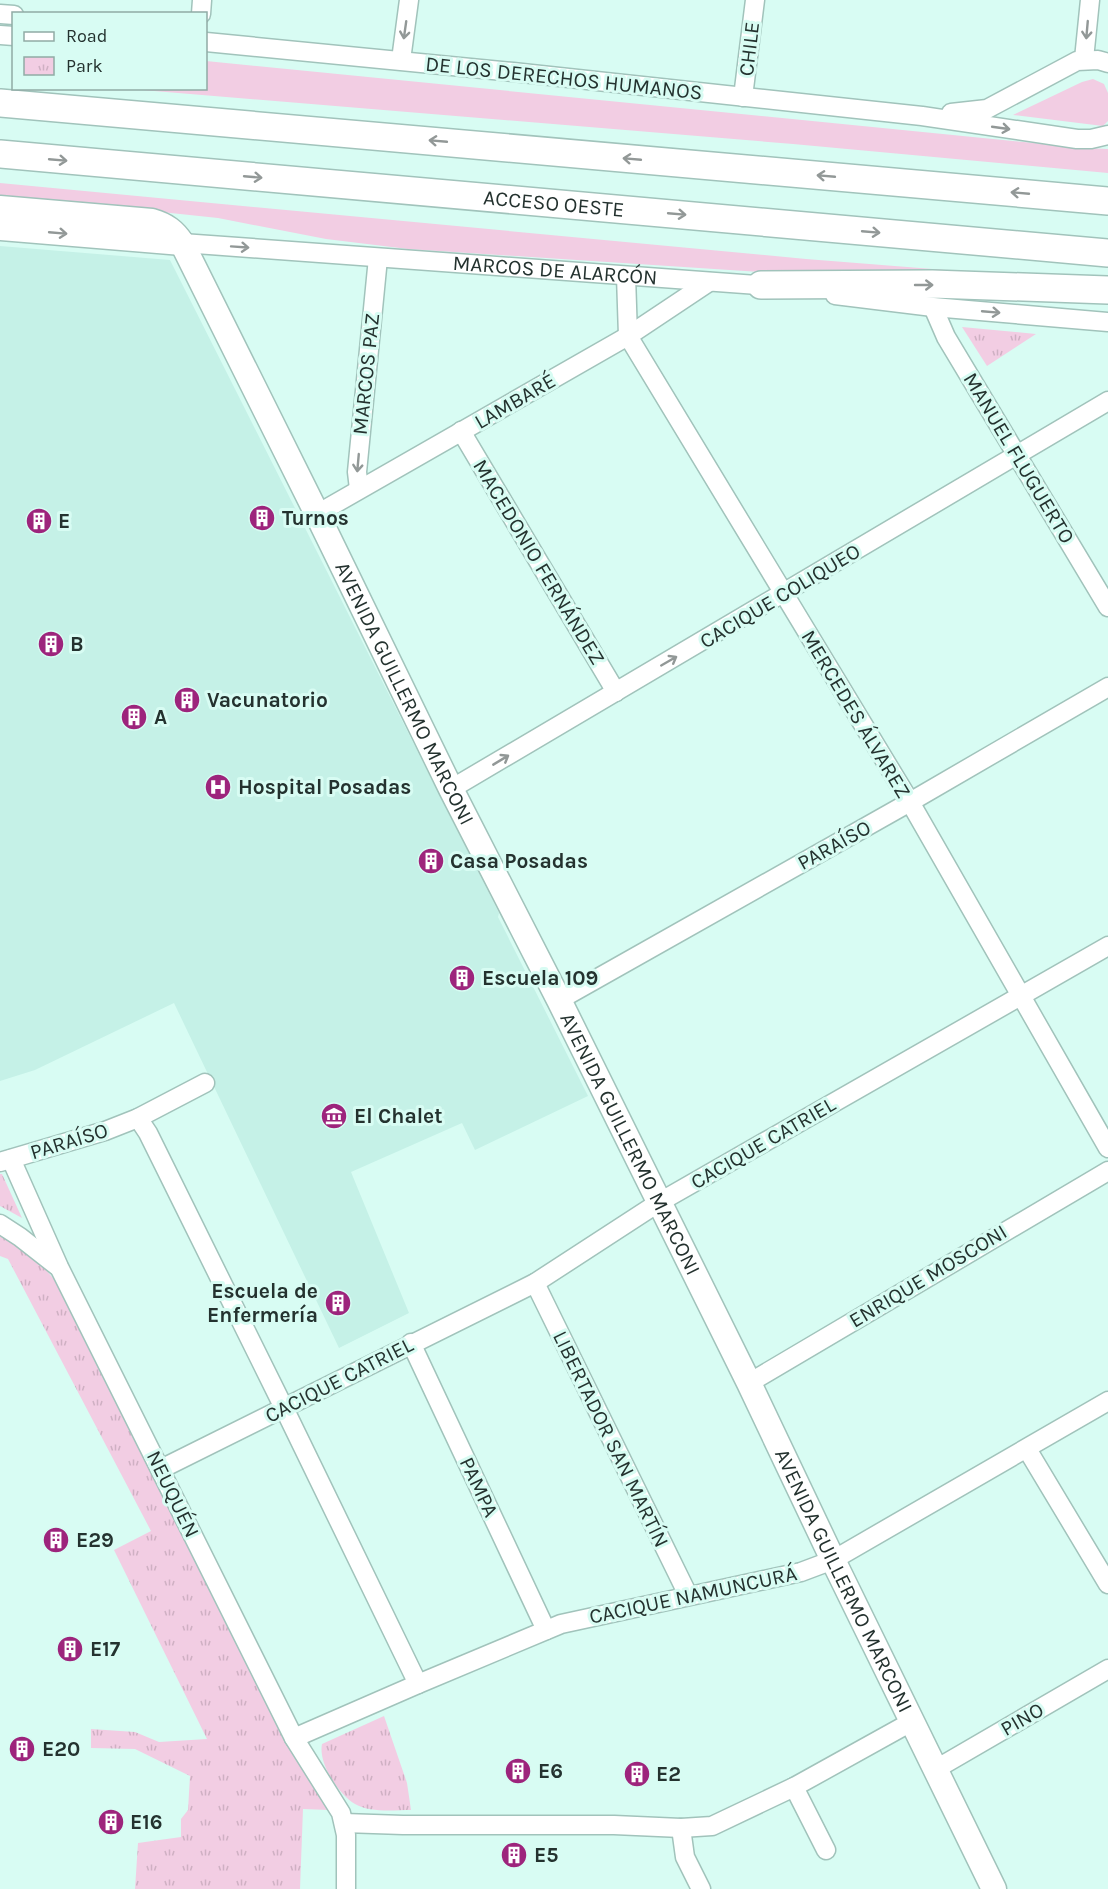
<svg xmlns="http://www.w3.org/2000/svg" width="1108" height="1889" font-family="Karla,sans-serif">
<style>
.built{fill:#c5f1e7}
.grass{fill:#f2cde3}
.park{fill:url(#park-tufts)}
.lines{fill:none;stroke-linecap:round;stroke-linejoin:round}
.minor-casing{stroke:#a1c3bb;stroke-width:21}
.major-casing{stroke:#a1c3bb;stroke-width:27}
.highway-casing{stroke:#a1c3bb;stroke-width:30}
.minor{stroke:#fff;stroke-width:18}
.major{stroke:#fff;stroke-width:24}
.highway{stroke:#fff;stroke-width:27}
.oneway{stroke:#929897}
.labels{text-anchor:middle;stroke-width:6;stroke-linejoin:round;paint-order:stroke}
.street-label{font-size:21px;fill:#24322f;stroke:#d8fcf3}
.poi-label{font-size:21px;font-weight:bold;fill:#24322f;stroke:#d8fcf3;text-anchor:start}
</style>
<defs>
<pattern id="park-tufts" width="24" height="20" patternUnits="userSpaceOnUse" patternTransform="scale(1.5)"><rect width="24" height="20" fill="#f2cde3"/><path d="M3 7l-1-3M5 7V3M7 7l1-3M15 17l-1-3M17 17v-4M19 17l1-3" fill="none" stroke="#cfb0c3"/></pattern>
</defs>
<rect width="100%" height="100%" fill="#d8fcf3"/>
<!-- built -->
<path class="built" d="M0,246L170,260L499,913L498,917L588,1096L475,1150L462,1123L351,1172L409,1313L339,1348L174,1003L35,1070L0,1081Z"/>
<!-- grass -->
<g class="grass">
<path d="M206,61L1084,148L1108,149V173L793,144L130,89L206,88Z"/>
<path d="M1093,79L1104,84L1108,93V121L1103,126L1013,115L1082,82Z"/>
<path d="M0,183L806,259L1060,279L852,278L408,249L326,239L218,218L0,195Z"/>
</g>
<!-- park -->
<g class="park">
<path d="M962,327L1036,334L987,366Z"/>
<path d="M0,1174H2L22,1218L0,1206Z"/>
<path d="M0,1234L34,1256L59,1285L329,1810L303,1809L300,1889H135L138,1843L181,1837V1819L188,1810L190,1776L135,1749L91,1748V1729L135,1732L159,1742L207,1739L114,1550L151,1531L8,1259L0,1256Z"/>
<path d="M384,1716L407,1783L411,1810C394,1810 370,1813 355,1804C338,1794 318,1763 322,1744Z"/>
</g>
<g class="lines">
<defs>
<g id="minor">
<path d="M0,14L14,15"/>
<path d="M201,14L202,0"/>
<path d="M0,35L14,36"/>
<path d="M206,42L513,72L922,116L1077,139H1091L1108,135"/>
<path d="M1084,59L1090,0"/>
<path d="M401,60L409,0"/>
<path d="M743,97L755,0"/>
<path d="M951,113L987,109L1077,61L1098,60L1108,63"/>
<path id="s1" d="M182,243L772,286"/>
<path d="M626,276L628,336L910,802L1108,1148"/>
<path d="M835,295L933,307L1108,322"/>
<path d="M933,307L946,337L1108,607"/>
<path d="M461,431L616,692"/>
<path d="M359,489L357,472L378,258"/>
<path d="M317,514L628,336L709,282"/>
<path d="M451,789L1108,401"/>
<path d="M559,1000L910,802L1108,687"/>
<path d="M138,1118L148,1133L284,1408L418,1684"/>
<path d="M11,1159L59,1267L294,1738L341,1813L346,1835V1889"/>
<path d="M0,1162L105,1131L138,1118L205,1083"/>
<path d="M0,1224L20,1237L57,1266"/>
<path d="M535,1283L688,1595"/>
<path d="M411,1343L546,1630"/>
<path d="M749,1383L1108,1171"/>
<path d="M1027,1449L1108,1584"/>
<path d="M161,1469L535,1283L658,1203L1108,946"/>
<path d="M294,1738L418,1684L561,1624L801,1572L833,1560L1108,1401"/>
<path d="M936,1769L1108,1669"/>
<path d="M794,1787L826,1850"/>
<path d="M344,1823L403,1825H614L681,1828L712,1826L794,1787L913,1721"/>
<path d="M681,1828L685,1857L701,1889"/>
</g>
<g id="major">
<path id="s2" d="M0,208L152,221C166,225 174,231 182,243L317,514L451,789L559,1000L749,1383L833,1560L994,1889"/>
<path d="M0,228L182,243"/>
</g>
<g id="highway">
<path d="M0,103L1108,201"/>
<path id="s3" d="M0,154L1108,253"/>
<path d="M761,285L932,284L1108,290"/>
</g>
</defs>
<!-- minor casing -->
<use href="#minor" class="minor-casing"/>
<!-- major casing -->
<use href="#major" class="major-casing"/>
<!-- highway casing -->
<use href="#highway" class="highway-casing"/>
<!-- minor -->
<use href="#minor" class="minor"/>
<!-- major -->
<use href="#major" class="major"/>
<!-- highway -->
<use href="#highway" class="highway"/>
</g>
<!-- one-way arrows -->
<defs><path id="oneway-shaft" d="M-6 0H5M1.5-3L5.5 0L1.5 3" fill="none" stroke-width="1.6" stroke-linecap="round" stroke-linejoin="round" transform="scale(1.5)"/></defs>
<g class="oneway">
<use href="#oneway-shaft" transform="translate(405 30) rotate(98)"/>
<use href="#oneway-shaft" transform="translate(1087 30) rotate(95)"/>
<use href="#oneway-shaft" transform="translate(1001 128) rotate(8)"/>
<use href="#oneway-shaft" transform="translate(438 141) rotate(-175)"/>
<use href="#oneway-shaft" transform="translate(632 159) rotate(-175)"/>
<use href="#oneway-shaft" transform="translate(58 160) rotate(5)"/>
<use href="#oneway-shaft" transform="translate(826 176) rotate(-175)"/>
<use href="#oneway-shaft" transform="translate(253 177) rotate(5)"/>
<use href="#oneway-shaft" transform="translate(1020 193) rotate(-175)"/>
<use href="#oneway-shaft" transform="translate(677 214) rotate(5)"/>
<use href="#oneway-shaft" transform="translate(871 232) rotate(5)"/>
<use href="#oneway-shaft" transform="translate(58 233) rotate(5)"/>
<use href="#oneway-shaft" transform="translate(240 247) rotate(4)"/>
<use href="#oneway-shaft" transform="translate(924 285)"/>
<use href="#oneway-shaft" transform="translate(991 312) rotate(5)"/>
<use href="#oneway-shaft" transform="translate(358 463) rotate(95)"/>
<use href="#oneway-shaft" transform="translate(669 661) rotate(-30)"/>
<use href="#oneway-shaft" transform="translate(501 760) rotate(-31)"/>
</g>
<!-- icons -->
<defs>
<symbol id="building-disc" viewBox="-11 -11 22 22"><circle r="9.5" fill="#9d247c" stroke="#d8fcf3"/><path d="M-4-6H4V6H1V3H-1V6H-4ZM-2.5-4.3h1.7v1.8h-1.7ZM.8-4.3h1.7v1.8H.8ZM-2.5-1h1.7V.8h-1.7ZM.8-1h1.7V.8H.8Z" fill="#fff"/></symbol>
<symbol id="hospital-disc" viewBox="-11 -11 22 22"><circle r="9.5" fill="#9d247c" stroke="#d8fcf3"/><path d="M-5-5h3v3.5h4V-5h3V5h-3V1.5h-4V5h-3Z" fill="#fff"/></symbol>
<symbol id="museum-disc" viewBox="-11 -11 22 22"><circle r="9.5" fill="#9d247c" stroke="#d8fcf3"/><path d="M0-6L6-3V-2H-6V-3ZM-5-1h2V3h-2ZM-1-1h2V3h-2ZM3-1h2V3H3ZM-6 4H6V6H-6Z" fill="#fff"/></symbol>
</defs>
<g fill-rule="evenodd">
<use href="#building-disc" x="247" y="503" width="30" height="30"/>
<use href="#building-disc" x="24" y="506" width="30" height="30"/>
<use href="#building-disc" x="36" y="629" width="30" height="30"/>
<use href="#building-disc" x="172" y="685" width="30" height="30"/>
<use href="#building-disc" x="119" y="702" width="30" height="30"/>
<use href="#hospital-disc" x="203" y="772" width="30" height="30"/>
<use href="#building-disc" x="416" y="846" width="30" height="30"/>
<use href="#building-disc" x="447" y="963" width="30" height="30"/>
<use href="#museum-disc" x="319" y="1101" width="30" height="30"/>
<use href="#building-disc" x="323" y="1288" width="30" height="30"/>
<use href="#building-disc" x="41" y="1525" width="30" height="30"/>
<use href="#building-disc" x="55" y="1634" width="30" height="30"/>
<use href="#building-disc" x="7" y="1734" width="30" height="30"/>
<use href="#building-disc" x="503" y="1756" width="30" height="30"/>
<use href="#building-disc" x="622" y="1759" width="30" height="30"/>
<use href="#building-disc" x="96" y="1807" width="30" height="30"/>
<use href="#building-disc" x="499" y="1840" width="30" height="30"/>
</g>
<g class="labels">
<!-- street labels -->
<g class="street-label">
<text transform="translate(749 49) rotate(-83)" y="7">CHILE</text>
<text transform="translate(564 78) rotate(6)" y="7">DE LOS DERECHOS HUMANOS</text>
<text dy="7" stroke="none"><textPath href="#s3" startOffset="556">ACCESO OESTE</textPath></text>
<text dy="7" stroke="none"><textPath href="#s1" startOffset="374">MARCOS DE ALARCÓN</textPath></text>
<text transform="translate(366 374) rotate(-84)" y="7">MARCOS PAZ</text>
<text transform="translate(515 401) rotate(-30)" y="7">LAMBARÉ</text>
<text transform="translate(1019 458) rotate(59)" y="7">MANUEL FLUGUERTO</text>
<text transform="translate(539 562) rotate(59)" y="7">MACEDONIO FERNÁNDEZ</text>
<text transform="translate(780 596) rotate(-31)" y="7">CACIQUE COLIQUEO</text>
<text dy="7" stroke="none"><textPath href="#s2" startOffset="693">AVENIDA GUILLERMO MARCONI</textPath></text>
<text transform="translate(856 714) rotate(59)" y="7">MERCEDES ÁLVAREZ</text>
<text transform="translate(834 845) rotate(-29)" y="7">PARAÍSO</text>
<text transform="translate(69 1141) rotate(-17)" y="7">PARAÍSO</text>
<text transform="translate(763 1143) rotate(-30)" y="7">CACIQUE CATRIEL</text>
<text dy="7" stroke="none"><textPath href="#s2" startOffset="1197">AVENIDA GUILLERMO MARCONI</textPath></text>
<text transform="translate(928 1276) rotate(-31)" y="7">ENRIQUE MOSCONI</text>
<text transform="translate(339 1380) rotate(-27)" y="7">CACIQUE CATRIEL</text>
<text transform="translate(611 1439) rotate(64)" y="7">LIBERTADOR SAN MARTÍN</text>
<text transform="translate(479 1487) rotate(65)" y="7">PAMPA</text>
<text transform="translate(173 1494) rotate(64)" y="7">NEUQUÉN</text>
<text dy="7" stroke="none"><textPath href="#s2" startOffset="1683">AVENIDA GUILLERMO MARCONI</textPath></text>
<text transform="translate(693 1595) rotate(-12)" y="7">CACIQUE NAMUNCURÁ</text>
<text transform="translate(1022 1719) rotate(-30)" y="7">PINO</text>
</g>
<!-- poi labels -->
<g class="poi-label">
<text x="282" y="525">Turnos</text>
<text x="58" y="528">E</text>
<text x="70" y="651">B</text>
<text x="207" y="707">Vacunatorio</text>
<text x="154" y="724">A</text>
<text x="238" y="794">Hospital Posadas</text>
<text x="450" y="868">Casa Posadas</text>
<text x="482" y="985">Escuela 109</text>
<text x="354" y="1123">El Chalet</text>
<text x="318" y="1298" text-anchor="end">Escuela de<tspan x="318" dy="24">Enfermería</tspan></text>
<text x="76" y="1547">E29</text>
<text x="90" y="1656">E17</text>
<text x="42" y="1756">E20</text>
<text x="538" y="1778">E6</text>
<text x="656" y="1781">E2</text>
<text x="130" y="1829">E16</text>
<text x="534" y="1862">E5</text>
</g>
</g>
<!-- legend -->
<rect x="12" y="12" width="195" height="78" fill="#d8fcf3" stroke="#90aba5" stroke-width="1.5"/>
<rect x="24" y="32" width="30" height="9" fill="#ffffff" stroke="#90aba5" stroke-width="1.5"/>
<text x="66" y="42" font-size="18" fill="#24322f">Road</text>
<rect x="24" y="57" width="30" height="18" fill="url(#park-tufts)" stroke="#90aba5" stroke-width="1.5"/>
<text x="66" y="72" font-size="18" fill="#24322f">Park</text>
</svg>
